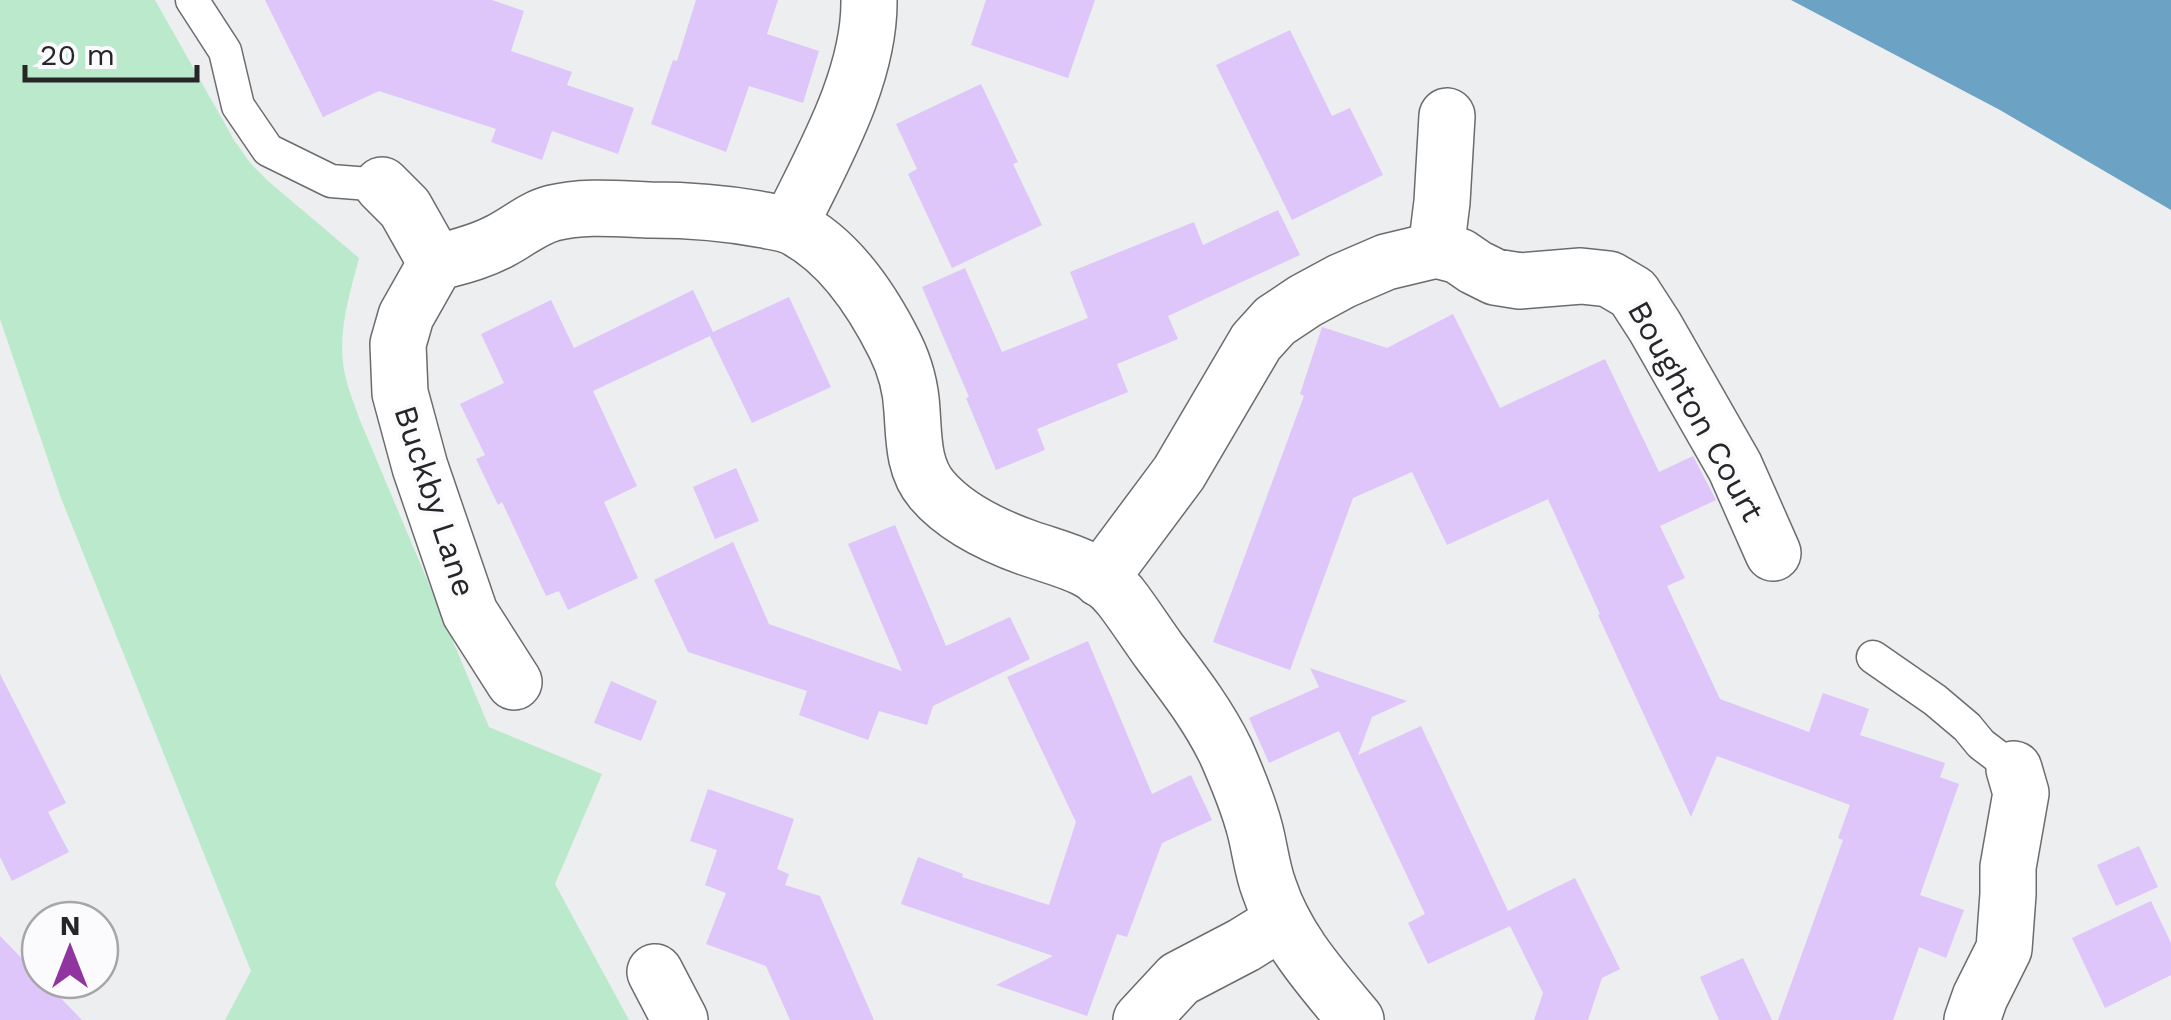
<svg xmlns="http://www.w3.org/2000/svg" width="2171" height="1020" font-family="'Work Sans',sans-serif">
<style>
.green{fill:#bae9cc}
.water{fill:#6ca2c4}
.building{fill:#dec5fa}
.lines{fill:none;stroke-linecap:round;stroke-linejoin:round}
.service-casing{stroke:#6c6c6f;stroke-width:35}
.minor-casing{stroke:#6c6c6f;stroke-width:58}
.service{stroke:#fff;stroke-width:32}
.minor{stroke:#fff;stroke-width:55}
.labels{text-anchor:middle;stroke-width:8;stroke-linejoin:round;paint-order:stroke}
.street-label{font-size:32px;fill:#262627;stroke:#fbfbfe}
</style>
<rect width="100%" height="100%" fill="#edeef0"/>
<!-- green -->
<path class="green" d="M0,0H155L234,140L251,164L268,181L359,258C350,293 339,327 343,363C345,382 353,400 359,418L489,727L602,774L555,884L629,1020H225L251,971L61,498L0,319Z"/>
<!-- water -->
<path class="water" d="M1791,0H2171V210L2000,110Z"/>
<!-- building -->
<g class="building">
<path d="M265,0H492L524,11L511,51L572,72L567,85L634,108L618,154L552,131L542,160L491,142L496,129L379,91L323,117Z"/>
<path d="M696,0H778L767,34L819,51L803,103L749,86L726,152L651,124L673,60L677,61Z"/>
<path d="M986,0H1095L1068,78L971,45Z"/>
<path d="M1290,30L1332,116L1350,108L1383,175L1292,220L1216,65Z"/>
<path d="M981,84L1018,162L1013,164L1042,225L952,268L908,174L917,169L896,124Z"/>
<path d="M1278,210L1300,255L1168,316L1178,339L1117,364L1128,392L1037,429L1045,450L996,470L966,398L969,397L922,287L965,268L1002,352L1088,318L1070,272L1194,222L1203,245Z"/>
<path d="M693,290L713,332L789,297L831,387L752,423L710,336L593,391L637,486L604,502L638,578L568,610L559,591L546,596L502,502L498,505L476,459L485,455L460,404L504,383L481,334L551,300L574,348Z"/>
<path d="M1453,314L1500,408L1605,359L1659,472L1693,456L1716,500L1660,526L1685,578L1667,586L1720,699L1809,732L1823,693L1869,709L1860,735L1945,763L1940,777L1959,784L1920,895L1964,910L1946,958L1919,947L1893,1020H1778L1843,840L1838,838L1850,805L1717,756L1691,817L1598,615L1600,614L1548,499L1447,545L1412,472L1353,498L1290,670L1213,642L1304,396L1300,394L1322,327L1387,348Z"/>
<path d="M736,468L759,521L715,539L693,487Z"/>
<path d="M895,525L946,646L1010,617L1030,659L933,706L927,725L879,711L868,740L799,715L807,691L688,652L654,580L733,542L769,624L902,671L848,544Z"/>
<path d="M1088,641L1152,794L1191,775L1212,820L1162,843L1127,937L1117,934L1087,1016L996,985L1053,956L901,904L918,857L963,874L962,877L1049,905L1076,822L1007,677Z"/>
<path d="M1310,668L1407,701L1372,717L1358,755L1421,726L1508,911L1575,878L1620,969L1602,978L1588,1020H1534L1543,993L1510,926L1428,964L1408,923L1425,914L1339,731L1269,763L1249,718L1319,687Z"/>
<path d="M0,674L66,803L48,812L69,852L12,881L0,857Z"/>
<path d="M611,681L657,701L641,741L594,723Z"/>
<path d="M708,789L794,819L777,869L789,874L785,885L820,896L874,1020H790L766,966L706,944L726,893L705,885L717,850L690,841Z"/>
<path d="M2139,846L2158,887L2116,906L2097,865Z"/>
<path d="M2151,901L2171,943V975L2105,1008L2072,938Z"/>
<path d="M0,936L40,977V980H43L82,1020H0Z"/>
<path d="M1743,958L1772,1020H1719L1700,977Z"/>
</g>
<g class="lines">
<defs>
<g id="service">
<path d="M192,0L225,51L238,106L268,150L331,181L382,185"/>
<path d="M1873,657L1935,700L1967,727L1981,744L2014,769"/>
</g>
<g id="minor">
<path d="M382,185L405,208L436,263"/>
<path d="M790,225C823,157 870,77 869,0"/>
<path d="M1436,250L1442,202L1447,116"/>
<path d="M1100,579L1179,473L1256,342L1275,321L1305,301L1342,281L1386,262L1436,250L1459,256L1475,267L1495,277L1520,281L1581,276L1609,279L1633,293L1655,327L1735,467L1773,553"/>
<path d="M514,682L470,613L420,467L400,393L398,344L406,316L436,263C457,257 480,252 500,241C518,232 533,218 553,213C584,205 620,209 651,210C689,210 727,213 764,220C773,222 784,223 793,227C840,251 872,300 895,346C905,366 911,389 912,411C914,438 913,468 932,490C955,517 994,536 1028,548C1062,560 1094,565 1120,596C1134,614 1146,633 1159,651C1184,684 1208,715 1226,752C1237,777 1248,803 1255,830C1260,849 1262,870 1269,888C1286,940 1322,979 1356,1020"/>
<path d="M655,972L680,1020"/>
<path d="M1141,1020L1179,979L1244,945L1283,921"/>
<path d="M1972,1020L1980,997L2004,949L2008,894V867L2021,793L2014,769"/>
</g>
</defs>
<!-- service casing -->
<use href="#service" class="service-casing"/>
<!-- minor casing -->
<use href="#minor" class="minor-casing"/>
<!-- service -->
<use href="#service" class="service"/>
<!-- minor -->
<use href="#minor" class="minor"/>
</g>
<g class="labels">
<!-- street labels -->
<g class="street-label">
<text transform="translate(1696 411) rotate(61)" y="11">Boughton Court</text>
<text transform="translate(435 501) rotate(72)" y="11">Buckby Lane</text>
</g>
</g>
<!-- north arrow -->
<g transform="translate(70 950)"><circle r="48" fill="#fbfbfe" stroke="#a6a6a8" stroke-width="2.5"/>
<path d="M0-8L18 38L0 25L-18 38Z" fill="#90349f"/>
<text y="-15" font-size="28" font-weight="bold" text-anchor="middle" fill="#262627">N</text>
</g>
<!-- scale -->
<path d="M25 65v15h172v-15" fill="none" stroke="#262627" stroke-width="5"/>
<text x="40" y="65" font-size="30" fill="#262627" stroke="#fbfbfe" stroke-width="8" paint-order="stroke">20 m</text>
</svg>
